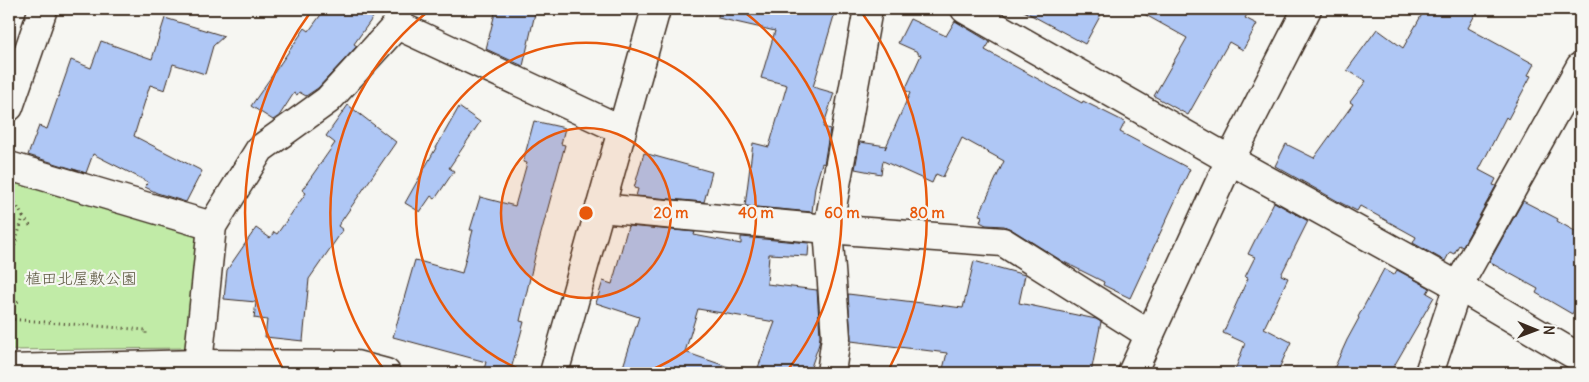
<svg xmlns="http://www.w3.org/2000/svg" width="1589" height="382" font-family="Delius,'Klee One',sans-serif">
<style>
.green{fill:#c1eba7;stroke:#7e8a62}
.building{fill:#afc7f5;stroke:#3b2a1e}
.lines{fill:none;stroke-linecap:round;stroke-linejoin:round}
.minor-casing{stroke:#3b2a1e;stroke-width:31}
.path{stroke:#3b2a1e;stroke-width:3;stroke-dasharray:1 4;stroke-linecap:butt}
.minor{stroke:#f6f6f2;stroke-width:28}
.ring{fill:none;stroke:#e8590c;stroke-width:2.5}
.labels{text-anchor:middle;stroke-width:4.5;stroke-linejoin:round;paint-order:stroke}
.park-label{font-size:16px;fill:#565139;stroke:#f6f6f2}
.centre{fill:#e8590c;stroke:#f6f6f2;stroke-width:2.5}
.ring-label{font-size:15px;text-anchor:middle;font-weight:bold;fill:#e8590c;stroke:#f6f6f2;stroke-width:4.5;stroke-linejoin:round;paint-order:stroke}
</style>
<rect width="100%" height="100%" fill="#f6f6f2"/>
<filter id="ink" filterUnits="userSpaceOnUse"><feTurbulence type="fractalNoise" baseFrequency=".02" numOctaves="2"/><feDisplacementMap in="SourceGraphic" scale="10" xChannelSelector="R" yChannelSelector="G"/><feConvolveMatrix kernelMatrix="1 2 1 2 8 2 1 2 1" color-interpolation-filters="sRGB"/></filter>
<g filter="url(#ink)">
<!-- green -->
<path class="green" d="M9,180L197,236L186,348L9,350Z"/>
<!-- building -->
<g class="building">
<path d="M325,9H379L354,44L357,46L318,88L306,96L299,92L297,95L294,93L279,116L273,120L251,106L305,28L309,31Z"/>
<path d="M496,9H536L523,66L486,49Z"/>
<path d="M719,9H836L813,87L834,93L823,127L830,129L824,164L822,163L815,187L812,212L745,206L753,143L769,147L787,85L761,78L775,31L718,18Z"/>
<path d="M1020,9H1104L1085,44Z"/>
<path d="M1135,9H1250L1245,18L1257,24L1243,50L1229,42L1188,115L1154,96L1187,38Z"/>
<path d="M1425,9H1478L1468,28L1534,64L1528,75L1531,76L1508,119L1506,117L1479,170L1496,179L1493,185L1496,186L1462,247L1459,245L1454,254L1450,252L1445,261L1413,243L1416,237L1360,206L1357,211L1341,203L1275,166L1286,144L1314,158L1353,104L1350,102L1366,81L1347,70L1377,29L1403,48Z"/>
<path d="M165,18L224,36L213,46L205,74L173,64L165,90L150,85L134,136L202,171L186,202L157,193L145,187L148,182L93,154L86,173L28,155L39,126L47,129L71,60L91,68L101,41L152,59Z"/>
<path d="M910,19L946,36L955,21L990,42L985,50L1082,103L1083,101L1125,122L1120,132L1190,169L1130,298L1103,285L1104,282L1062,261L1011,229L1004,226L986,225L980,222L982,216L979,215L1004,161L962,138L943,177L936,174L932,183L883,161L881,174L855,169L860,142L886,146L885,149L910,93L905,90L921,55L918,54V52L898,43Z"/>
<path d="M348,105L396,142L338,226L343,230L309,279L303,341L265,337L267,320L254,318L256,302L224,299L227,270L256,228L270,238L274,232L277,234L306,193L302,190L335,143L326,136Z"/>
<path d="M459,107L480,122L449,168L454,171L435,199L431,196L420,212L405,203Z"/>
<path d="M534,121L565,128L561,144L565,145L536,252L520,321L524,322L510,373H483L486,362L393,337L415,260L462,273L473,230H470L480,197L515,206L527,163L523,162Z"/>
<path d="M644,153L712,172L704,202L636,196L638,189L634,188Z"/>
<path d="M1523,201L1558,219L1557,221L1580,234V299L1572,314L1536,293L1538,289L1489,262Z"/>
<path d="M1274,202L1308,221L1281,275L1288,278L1264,328L1291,342L1277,373H1234L1245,343L1223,333L1248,278L1245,277L1255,257L1248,254Z"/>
<path d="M628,226L695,232L694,235L741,244V237L809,243L808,256L769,254L767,284L817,290L820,336L819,344L809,373H756L775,322L698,309L685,352L737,370V373H621L639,317L596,303L603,281L612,284Z"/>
<path d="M974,261L1025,275L1019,303L1096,319L1101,322L1091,373H942L947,353L851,341L848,294L963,308Z"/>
<path d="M1384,269L1394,275L1397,270L1430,288L1427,293L1434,297L1390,373H1332L1347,340L1359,318L1358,317Z"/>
</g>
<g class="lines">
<defs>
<g id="minor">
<path d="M965,9L1230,160L1458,286L1580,358"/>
<path d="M397,25L622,130"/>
<path d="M9,107L43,9"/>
<path d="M9,166L212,226"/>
<path d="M600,208L828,229L1003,242L1150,335"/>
<path d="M198,364L212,226L260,149L328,100L397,25L398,9"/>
<path d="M9,369L198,364L356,365L386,373"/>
<path d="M554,373L656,9"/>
<path d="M831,373L836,337L828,229L868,9"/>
<path d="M1132,373L1230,160L1307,9"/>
<path d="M1429,373L1458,286L1580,67"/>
</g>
</defs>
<!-- minor casing -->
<use href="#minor" class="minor-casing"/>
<!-- path -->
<g class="path">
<path d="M23,217L32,228"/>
<path d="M9,265L23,217L12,197"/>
<path d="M9,307L20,300"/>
<path d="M9,319L146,330V337"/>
</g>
<!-- minor -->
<use href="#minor" class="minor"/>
</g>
</g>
<!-- distance rings -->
<circle cx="586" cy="213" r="85" fill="#e8590c" fill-opacity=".12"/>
<g class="ring">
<circle cx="586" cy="213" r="85"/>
<path d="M529 373A170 170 0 1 1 643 373"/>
<path d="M386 372A256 256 0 0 1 430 10M742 10A256 256 0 0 1 786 372"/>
<path d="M285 373A341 341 0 0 1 312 10M860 10A341 341 0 0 1 887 373"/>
</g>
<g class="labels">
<!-- park labels -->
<g class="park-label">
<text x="81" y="284">植田北屋敷公園</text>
</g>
</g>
<circle cx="586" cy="213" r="8" class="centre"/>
<g class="ring-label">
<text x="671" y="218">20 m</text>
<text x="756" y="218">40 m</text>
<text x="842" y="218">60 m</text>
<text x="927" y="218">80 m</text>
</g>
<!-- margin -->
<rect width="1589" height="382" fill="none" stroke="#f6f6f2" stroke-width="30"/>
<rect x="15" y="15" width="1559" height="352" fill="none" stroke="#3b2a1e" stroke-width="2" filter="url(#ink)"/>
<!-- north arrow -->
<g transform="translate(1536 330) rotate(91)" stroke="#f6f6f2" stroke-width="4" paint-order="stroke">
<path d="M0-4L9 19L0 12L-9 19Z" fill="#3b2a1e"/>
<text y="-8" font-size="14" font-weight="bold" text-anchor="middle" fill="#3b2a1e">N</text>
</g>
</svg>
